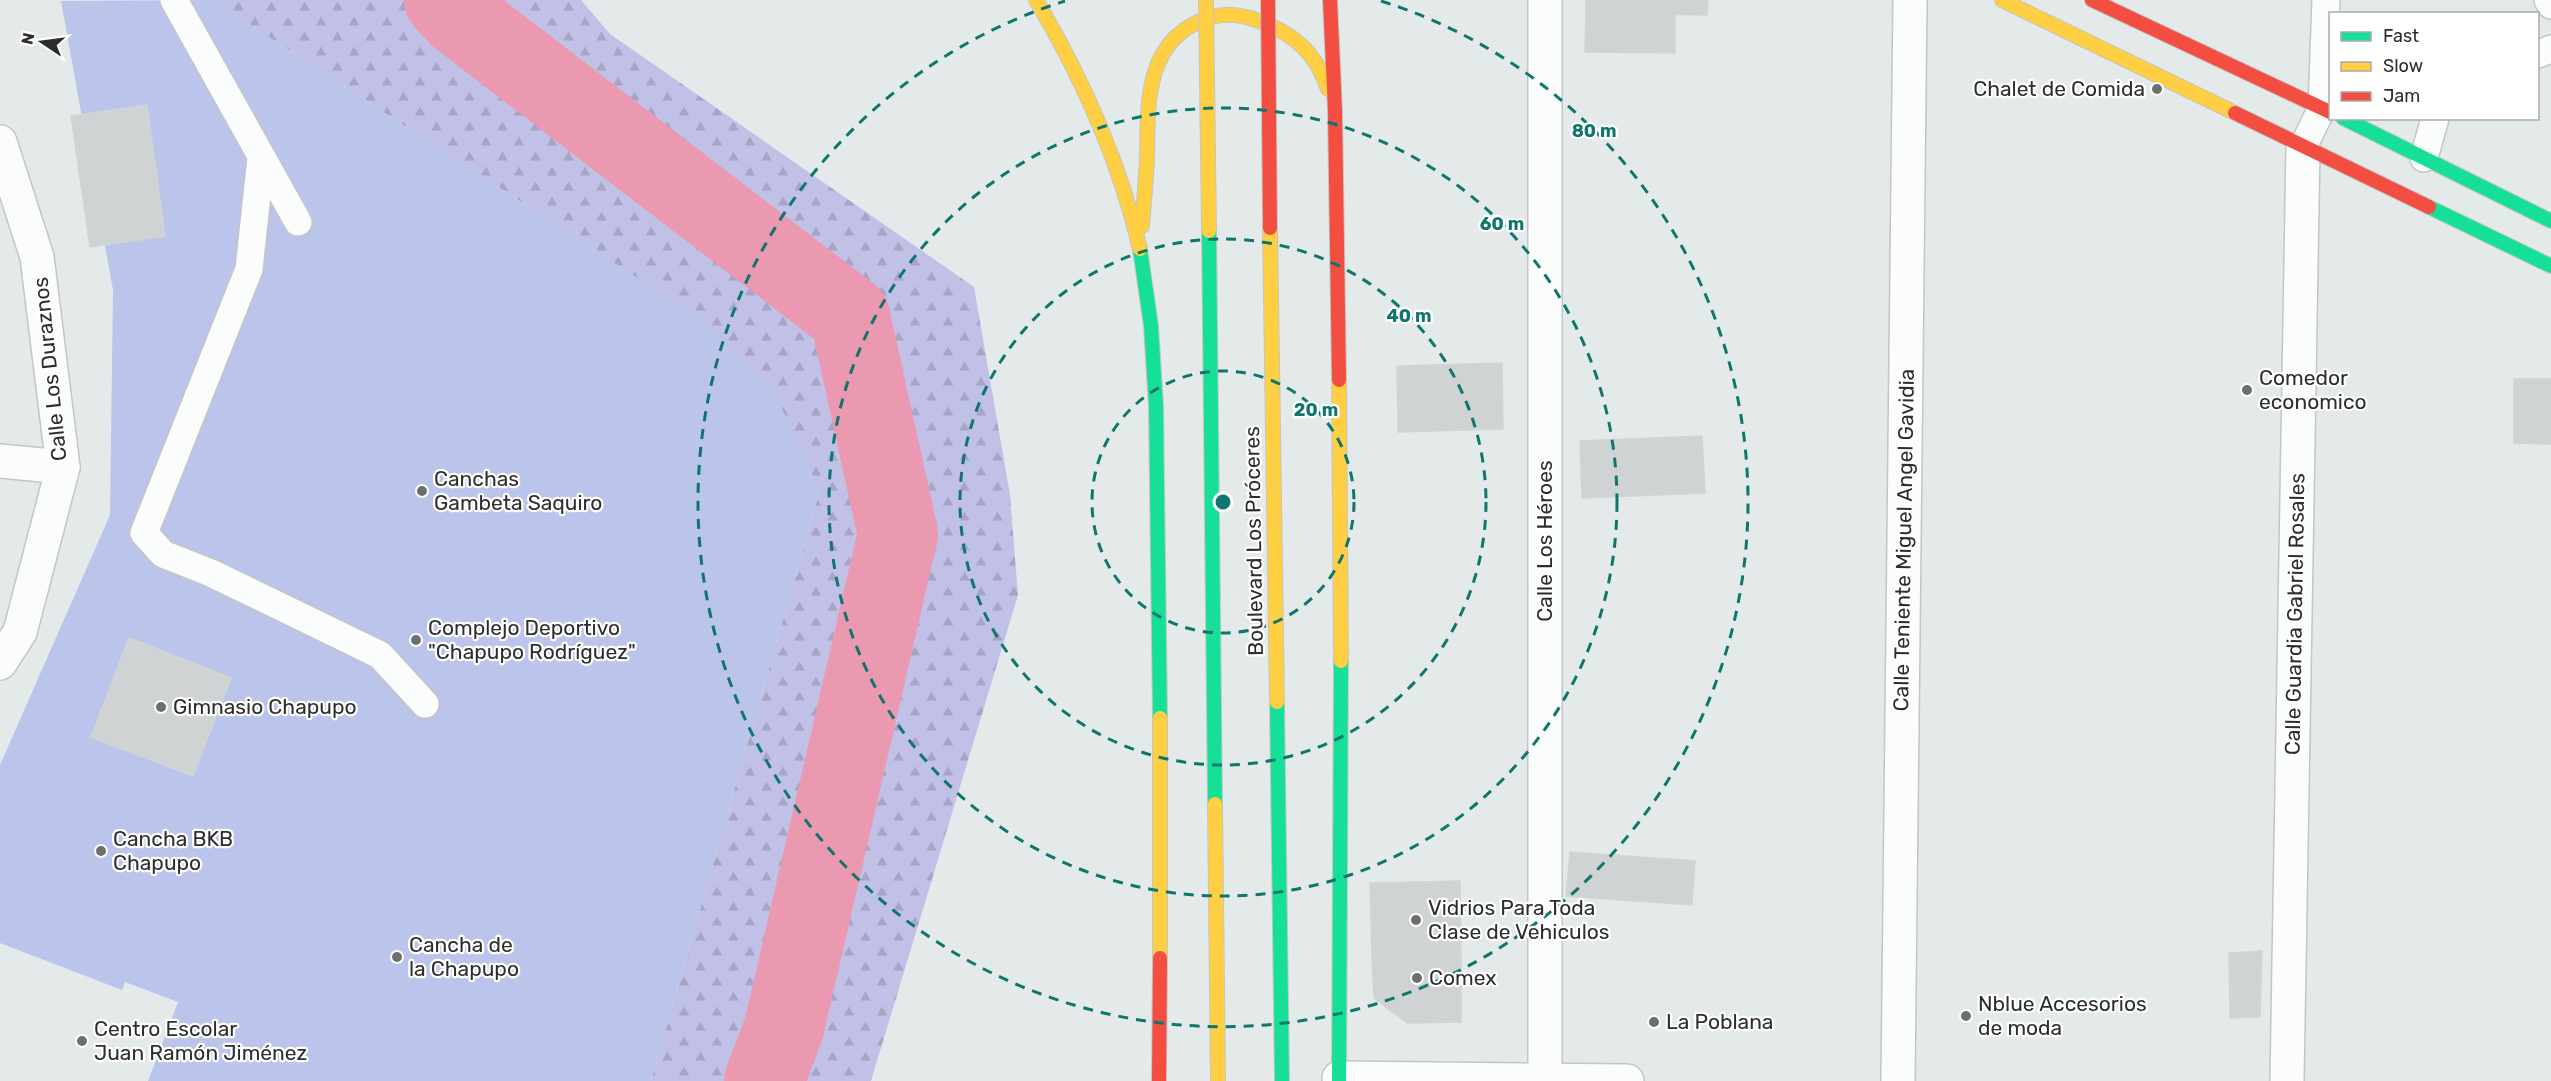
<svg xmlns="http://www.w3.org/2000/svg" width="2551" height="1081" font-family="Rubik,sans-serif">
<style>
.forest{fill:url(#forest-firs)}
.pitch{fill:#bbc4ea}
.lines{fill:none;stroke-linecap:round;stroke-linejoin:round}
.river{stroke:#eb98b1;stroke-width:80}
.building{fill:#cfd3d3;stroke:#d0d5d5;stroke-width:1.5}
.lane-casing{stroke:#c4c5c4;stroke-width:30}
.street-casing{stroke:#c4c5c4;stroke-width:36}
.fast-casing{stroke:#c4c5c4;stroke-width:16}
.slow-casing{stroke:#c4c5c4;stroke-width:16}
.jam-casing{stroke:#c4c5c4;stroke-width:16}
.lane{stroke:#fbfcfc;stroke-width:27}
.street{stroke:#fbfcfc;stroke-width:33}
.fast{stroke:#16e098;stroke-width:14}
.slow{stroke:#ffcf43;stroke-width:14}
.jam{stroke:#f24e42;stroke-width:14}
.slow-bridge-casing{stroke:#c3c6c6;stroke-width:16;stroke-linecap:butt}
.jam-bridge-casing{stroke:#c3c6c6;stroke-width:16;stroke-linecap:butt}
.slow-bridge{stroke:#ffcf43;stroke-width:14}
.jam-bridge{stroke:#f24e42;stroke-width:14}
.ring{fill:none;stroke:#0f766e;stroke-width:3;stroke-dasharray:10 8}
.poi-dot{fill:#6d6f6f;stroke:#fff;stroke-width:2}
.labels{text-anchor:middle;stroke-width:4.5;stroke-linejoin:round;paint-order:stroke}
.poi-label{font-size:21px;fill:#2d2d2d;stroke:#fff;text-anchor:start}
.street-label{font-size:21px;fill:#2d2d2d;stroke:#fff}
.centre{fill:#0f766e;stroke:#fff;stroke-width:3}
.ring-label{font-size:18px;text-anchor:middle;font-weight:bold;fill:#0f766e;stroke:#fff;stroke-width:4.5;stroke-linejoin:round;paint-order:stroke}
</style>
<defs>
<pattern id="forest-firs" width="22" height="20" patternUnits="userSpaceOnUse" patternTransform="scale(1.5)"><rect width="22" height="20" fill="#c1c0e6"/><path d="M5 1l3.5 6h-7zM16 11l3.5 6h-7z" fill="#a6a5c6"/></pattern>
</defs>
<rect width="100%" height="100%" fill="#e4eaea"/>
<!-- forest -->
<path class="forest" d="M212,0H581L610,34L974,287L1010,495L1018,595L871,1081H651L820,490L709,325Z"/>
<!-- pitch -->
<path class="pitch" d="M212,0L709,325L776,396L820,490L651,1081H148L178,1002L125,982L122,990L0,943V765L110,515L113,290L61,1Z"/>
<g class="lines">
<!-- river -->
<path class="river" d="M444,0L460,17L850,316L898,534L784,1028L764,1081"/>
</g>
<!-- building -->
<g class="building">
<path d="M1586,0H1708L1707,15L1586,13Z"/>
<path d="M1586,13L1675,14V53L1585,52Z"/>
<path d="M147,105L165,236L90,247L71,116Z"/>
<path d="M1502,363L1503,429L1398,432L1397,366Z"/>
<path d="M2514,379H2551V444L2514,443Z"/>
<path d="M1702,436L1705,493L1582,498L1580,441Z"/>
<path d="M129,638L231,678L193,776L91,737Z"/>
<path d="M1570,852L1695,861L1692,905L1566,896Z"/>
<path d="M1460,881L1461,957L1372,959L1370,883Z"/>
<path d="M2262,951L2260,1017L2230,1018L2229,953Z"/>
<path d="M1461,957V1022L1407,1023L1374,998L1372,959Z"/>
</g>
<g class="lines">
<defs>
<g id="lane">
<path d="M174,0L298,222"/>
<path d="M2548,0L2551,5"/>
<path d="M2538,54L2551,49"/>
<path d="M2303,147L2322,108L2326,0"/>
<path d="M261,158L249,269L144,533L163,554L211,573L380,655L425,704"/>
<path d="M2424,158L2435,118"/>
</g>
<g id="street">
<path d="M0,142L37,257L63,467L20,632L0,663"/>
<path d="M0,461L63,467"/>
<path d="M1339,1078L1627,1081"/>
<path d="M1545,1081V0"/>
<path d="M1898,1081L1910,0"/>
<path d="M2287,1081L2303,147"/>
</g>
<g id="fast">
<path d="M2343,118L2551,221"/>
<path d="M2429,207L2551,266"/>
<path d="M1209,231L1215,804"/>
<path d="M1140,249L1151,326L1156,406L1160,718"/>
<path d="M1277,702L1282,1081"/>
<path d="M1339,1081L1341,661"/>
</g>
<g id="slow">
<path d="M1036,0C1083,79 1119,159 1140,249"/>
<path d="M2002,0L2235,113"/>
<path d="M1142,226C1144,203 1146,180 1147,158C1148,107 1144,47 1198,22C1216,13 1237,13 1256,20C1293,33 1315,51 1328,89"/>
<path d="M1270,228L1277,702"/>
<path d="M1339,380L1341,661"/>
<path d="M1160,718V958"/>
<path d="M1215,804L1218,1081"/>
</g>
<g id="jam">
<path d="M1330,0L1335,111L1339,380"/>
<path d="M2092,0L2330,112"/>
<path d="M2235,113L2429,207"/>
<path d="M1159,1081L1160,958"/>
</g>
</defs>
<!-- lane casing -->
<use href="#lane" class="lane-casing"/>
<!-- street casing -->
<use href="#street" class="street-casing"/>
<!-- fast casing -->
<use href="#fast" class="fast-casing"/>
<!-- slow casing -->
<use href="#slow" class="slow-casing"/>
<!-- jam casing -->
<use href="#jam" class="jam-casing"/>
<!-- lane -->
<use href="#lane" class="lane"/>
<!-- street -->
<use href="#street" class="street"/>
<!-- fast -->
<use href="#fast" class="fast"/>
<!-- slow -->
<use href="#slow" class="slow"/>
<!-- jam -->
<use href="#jam" class="jam"/>
<defs>
<path id="slow-bridge" d="M1206,0L1209,231"/>
<path id="jam-bridge" d="M1268,0L1270,228"/>
</defs>
<!-- slow-bridge casing -->
<use href="#slow-bridge" class="slow-bridge-casing"/>
<!-- jam-bridge casing -->
<use href="#jam-bridge" class="jam-bridge-casing"/>
<!-- slow-bridge -->
<use href="#slow-bridge" class="slow-bridge"/>
<!-- jam-bridge -->
<use href="#jam-bridge" class="jam-bridge"/>
</g>
<!-- distance rings -->
<g class="ring">
<circle cx="1223" cy="502" r="131"/>
<circle cx="1223" cy="502" r="263"/>
<circle cx="1223" cy="502" r="394"/>
<path d="M1381 1A525 525 0 1 1 1065 1"/>
</g>
<!-- markers -->
<g class="poi-dot">
<circle cx="2157" cy="89" r="6"/>
<circle cx="2247" cy="390" r="6"/>
<circle cx="422" cy="491" r="6"/>
<circle cx="416" cy="640" r="6"/>
<circle cx="161" cy="707" r="6"/>
<circle cx="101" cy="851" r="6"/>
<circle cx="1416" cy="920" r="6"/>
<circle cx="397" cy="957" r="6"/>
<circle cx="1417" cy="978" r="6"/>
<circle cx="1966" cy="1016" r="6"/>
<circle cx="1654" cy="1022" r="6"/>
<circle cx="82" cy="1041" r="6"/>
</g>
<g class="labels">
<!-- poi labels -->
<g class="poi-label">
<text x="2145" y="96" text-anchor="end">Chalet de Comida</text>
<text x="2259" y="385">Comedor<tspan x="2259" dy="24">economico</tspan></text>
<text x="434" y="486">Canchas<tspan x="434" dy="24">Gambeta Saquiro</tspan></text>
<text x="428" y="635">Complejo Deportivo<tspan x="428" dy="24">"Chapupo Rodríguez"</tspan></text>
<text x="173" y="714">Gimnasio Chapupo</text>
<text x="113" y="846">Cancha BKB<tspan x="113" dy="24">Chapupo</tspan></text>
<text x="1428" y="915">Vidrios Para Toda<tspan x="1428" dy="24">Clase de Vehiculos</tspan></text>
<text x="409" y="952">Cancha de<tspan x="409" dy="24">la Chapupo</tspan></text>
<text x="1429" y="985">Comex</text>
<text x="1978" y="1011">Nblue Accesorios<tspan x="1978" dy="24">de moda</tspan></text>
<text x="1666" y="1029">La Poblana</text>
<text x="94" y="1036">Centro Escolar<tspan x="94" dy="24">Juan Ramón Jiménez</tspan></text>
</g>
<!-- street labels -->
<g class="street-label">
<text transform="translate(50 369) rotate(-96)" y="7">Calle Los Duraznos</text>
<text transform="translate(1904 540) rotate(-89)" y="7">Calle Teniente Miguel Angel Gavidia</text>
<text transform="translate(1254 541) rotate(-91)" y="7">Boulevard Los Próceres</text>
<text transform="translate(1545 541) rotate(-90)" y="7">Calle Los Héroes</text>
<text transform="translate(2295 614) rotate(-89)" y="7">Calle Guardia Gabriel Rosales</text>
</g>
</g>
<circle cx="1223" cy="502" r="9" class="centre"/>
<g class="ring-label">
<text x="1594" y="137">80 m</text>
<text x="1502" y="230">60 m</text>
<text x="1409" y="322">40 m</text>
<text x="1316" y="416">20 m</text>
</g>
<!-- legend -->
<rect x="2329" y="12" width="210" height="108" fill="#ffffff" stroke="#ababab" stroke-width="1.5"/>
<rect x="2341" y="32" width="30" height="9" fill="#16e098" stroke="#ababab" stroke-width="1.5"/>
<text x="2383" y="42" font-size="18" fill="#2d2d2d">Fast</text>
<rect x="2341" y="62" width="30" height="9" fill="#ffcf43" stroke="#ababab" stroke-width="1.5"/>
<text x="2383" y="72" font-size="18" fill="#2d2d2d">Slow</text>
<rect x="2341" y="92" width="30" height="9" fill="#f24e42" stroke="#ababab" stroke-width="1.5"/>
<text x="2383" y="102" font-size="18" fill="#2d2d2d">Jam</text>
<!-- north arrow -->
<g transform="translate(42 42) rotate(283)" stroke="#ffffff" stroke-width="4.5" paint-order="stroke">
<path d="M0-4.5L10 22L0 15L-10 22Z" fill="#2d2d2d"/>
<text y="-9" font-size="16" font-weight="bold" text-anchor="middle" fill="#2d2d2d">N</text>
</g>
</svg>
